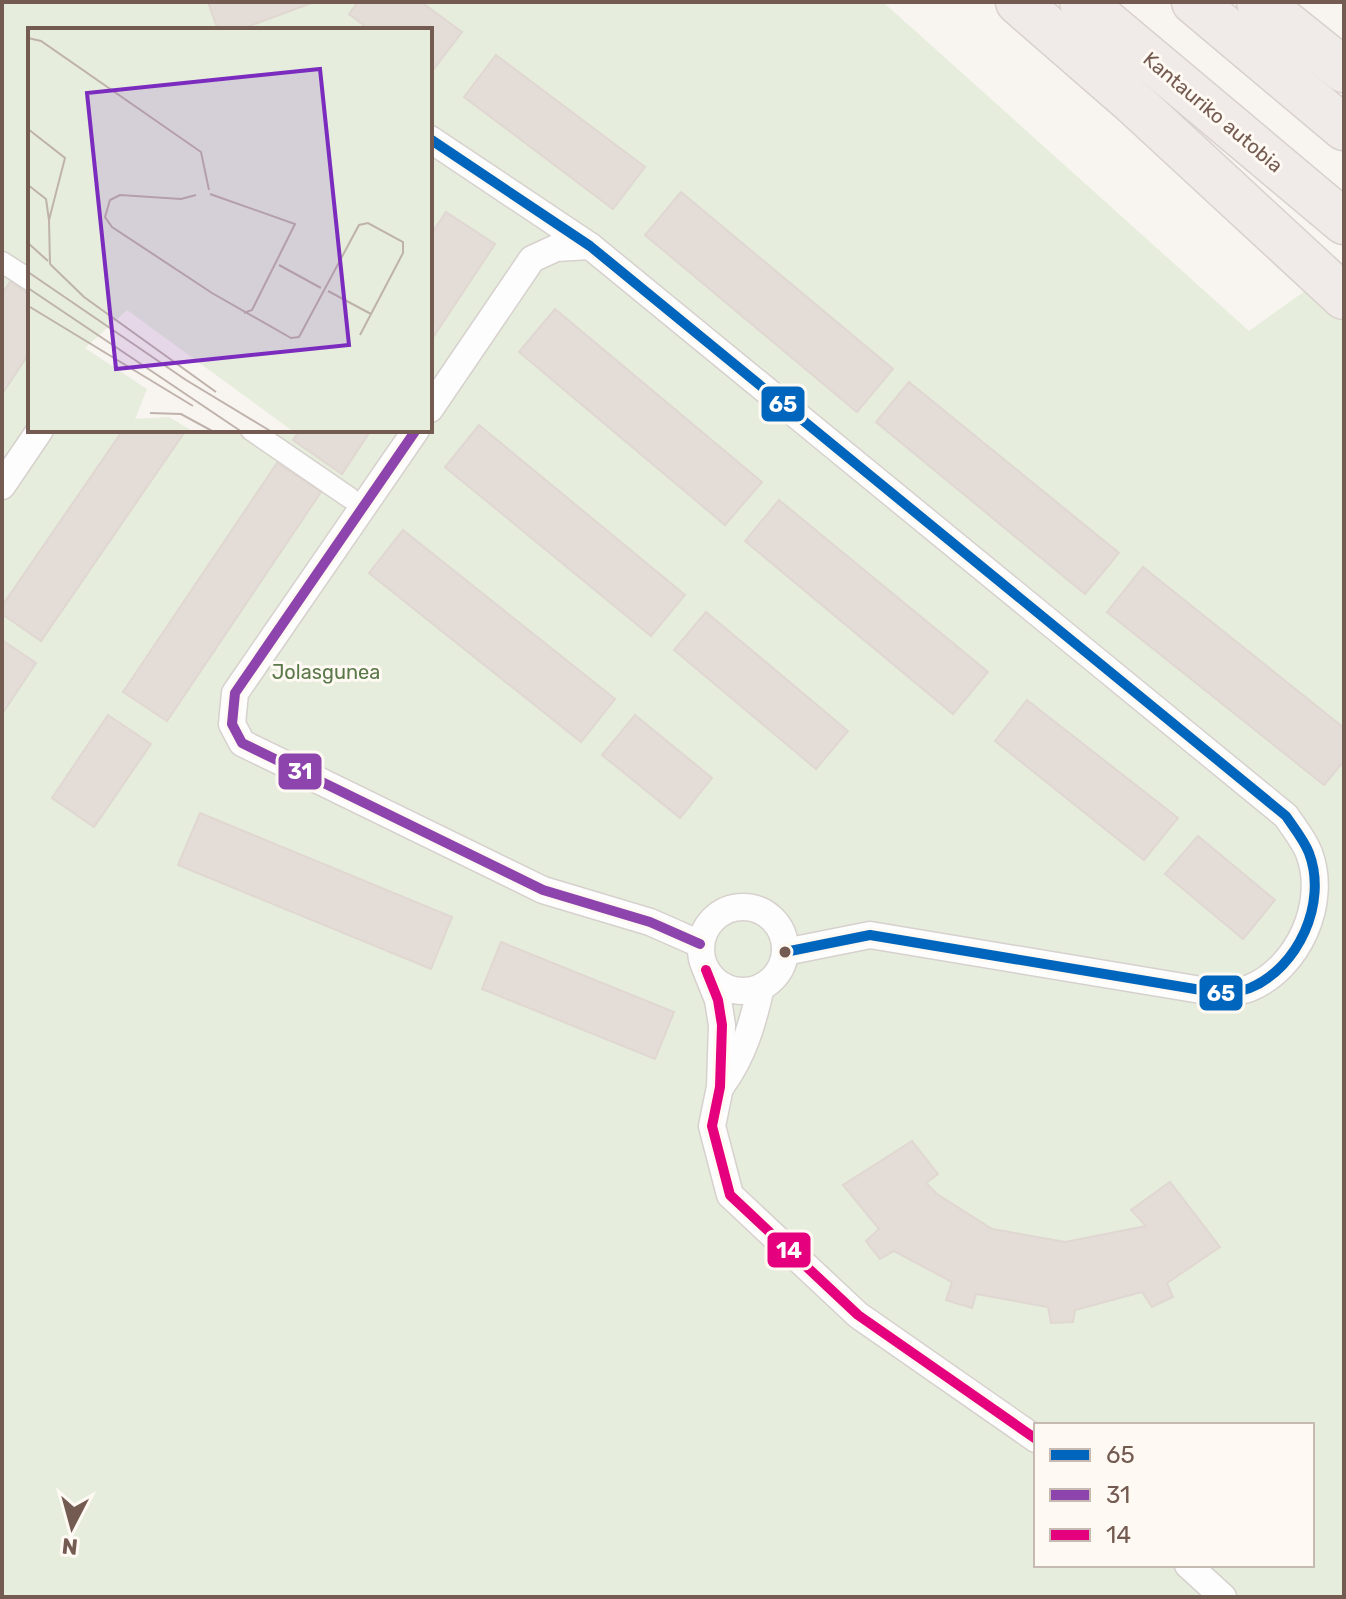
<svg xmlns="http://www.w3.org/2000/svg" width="1346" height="1599" font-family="Rubik,sans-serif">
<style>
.green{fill:#e6eddc;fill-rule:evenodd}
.building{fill:#e4ddd7;stroke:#e0d7d2;stroke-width:2}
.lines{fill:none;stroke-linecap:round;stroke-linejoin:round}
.pedestrian-casing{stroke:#d7d1ce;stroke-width:23}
.minor-casing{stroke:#d7d1ce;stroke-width:29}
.motorway-casing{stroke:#d9d1cd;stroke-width:47}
.pedestrian{stroke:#fefdfd;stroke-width:20}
.minor{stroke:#fefdfd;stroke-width:26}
.motorway{stroke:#f0eae8;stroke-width:44}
.bus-1-casing{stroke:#fef9f2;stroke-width:16}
.bus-2-casing{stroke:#fef9f2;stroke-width:16}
.bus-3-casing{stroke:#fef9f2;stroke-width:16}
.bus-1{stroke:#0065bd;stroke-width:10}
.bus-2{stroke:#8e44ad;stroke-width:10}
.bus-3{stroke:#e5007d;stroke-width:10}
.bus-dot{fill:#745b51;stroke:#fef9f2;stroke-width:3}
.labels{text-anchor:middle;stroke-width:6;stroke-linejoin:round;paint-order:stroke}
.street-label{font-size:20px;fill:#745b51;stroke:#fef9f2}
.park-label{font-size:20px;fill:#5a784a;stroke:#fef9f2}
.inset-road{fill:none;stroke:#bfb2ab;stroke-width:2}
.view{fill:#7b2cbf;fill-opacity:0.15;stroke:#7b2cbf;stroke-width:4}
.inset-edge{fill:none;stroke:#745b51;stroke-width:4}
.line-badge{stroke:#fef9f2;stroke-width:3}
.badge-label{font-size:22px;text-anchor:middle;font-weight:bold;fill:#fff}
</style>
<rect width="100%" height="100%" fill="#f8f4f0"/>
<!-- green -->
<path class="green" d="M2,2H883L1249,331L1344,263V1597H2ZM30,30H430V430H30ZM1036,1425H1312V1565H1036Z"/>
<!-- building -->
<g class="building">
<path d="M208,2H314L239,30H218Z"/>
<path d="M358,2H421L462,32L430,74V30H370L349,14Z"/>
<path d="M496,55L645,167L613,209L464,97Z"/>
<path d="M681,192L893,369L857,412L645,235Z"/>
<path d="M446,212L495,244L430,342V236Z"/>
<path d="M10,282L30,295V352L2,394V294Z"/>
<path d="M555,309L762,482L725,525L519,352Z"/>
<path d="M909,382L1119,553L1085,594L876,422Z"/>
<path d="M479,425L685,595L651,636L445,467Z"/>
<path d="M123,430H186L41,641L2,614V606Z"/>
<path d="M300,430H371L342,474L293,440Z"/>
<path d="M277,463L321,492L167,721L123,692Z"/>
<path d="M779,500L988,672L953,714L745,541Z"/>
<path d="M403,530L615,699L581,742L369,573Z"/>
<path d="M1143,567L1344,728V761L1324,785L1107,612Z"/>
<path d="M706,612L848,731L816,769L674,650Z"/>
<path d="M2,640L36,663L2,714Z"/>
<path d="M1027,700L1178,818L1144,860L995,741Z"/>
<path d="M108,715L151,744L94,827L52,798Z"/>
<path d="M635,715L712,778L680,818L602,755Z"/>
<path d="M200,813L452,917L431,969L178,865Z"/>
<path d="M1198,836L1275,900L1243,939L1165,874Z"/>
<path d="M501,942L674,1012L655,1059L482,989Z"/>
<path d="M912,1141L938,1174L926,1183L937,1194L992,1229L1065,1242L1146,1226L1131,1210L1170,1182L1220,1247L1167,1283L1173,1297L1152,1307L1142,1292L1075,1310L1073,1322L1051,1323L1048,1307L976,1294L972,1308L946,1300L952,1282L894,1251L880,1259L866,1241L879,1229L843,1185Z"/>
</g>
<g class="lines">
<defs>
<g id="pedestrian">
<path d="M2,262L30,280"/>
<path d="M251,430L350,498"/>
</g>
<g id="minor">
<path d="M430,139L590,246L1286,816C1294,828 1304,840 1309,853C1328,903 1298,968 1250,988C1241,992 1228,992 1219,993L870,935L785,952"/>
<path d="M430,409L532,259L556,248L590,246"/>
<path d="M416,430L235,693L232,724L242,743L543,890L650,922L700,944"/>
<path d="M2,486L40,430"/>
<circle cx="743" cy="949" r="42"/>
<path d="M706,970L718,1000L722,1025L720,1087L712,1126L730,1195L858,1315L1036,1439"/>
<path d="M722,1085C744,1055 753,1022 761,987"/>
<path d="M1188,1565L1223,1597"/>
</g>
<g id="motorway">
<path d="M1018,2L1134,103L1344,297"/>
<path d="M1082,2L1344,222"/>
<path d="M1194,2L1344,128"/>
<path d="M1259,2L1344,70"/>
</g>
</defs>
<!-- pedestrian casing -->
<use href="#pedestrian" class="pedestrian-casing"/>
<!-- minor casing -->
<use href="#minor" class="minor-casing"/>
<!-- motorway casing -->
<use href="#motorway" class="motorway-casing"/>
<!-- pedestrian -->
<use href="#pedestrian" class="pedestrian"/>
<!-- minor -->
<use href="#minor" class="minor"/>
<!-- motorway -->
<use href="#motorway" class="motorway"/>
<defs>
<path id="bus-1" d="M430,139L590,246L1286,816C1294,828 1304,840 1309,853C1328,903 1298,968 1250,988C1241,992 1228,992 1219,993L870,935L785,952"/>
<path id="bus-2" d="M416,430L235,693L232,724L242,743L543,890L650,922L700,944"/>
<path id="bus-3" d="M706,970L718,1000L722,1025L720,1087L712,1126L730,1195L858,1315L1036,1439"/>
</defs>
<!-- bus-1 casing -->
<use href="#bus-1" class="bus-1-casing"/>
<!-- bus-2 casing -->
<use href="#bus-2" class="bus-2-casing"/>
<!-- bus-3 casing -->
<use href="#bus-3" class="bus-3-casing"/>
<!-- bus-1 -->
<use href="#bus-1" class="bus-1"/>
<!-- bus-2 -->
<use href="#bus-2" class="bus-2"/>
<!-- bus-3 -->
<use href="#bus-3" class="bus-3"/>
</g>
<!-- markers -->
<circle class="bus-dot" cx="785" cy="952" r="7"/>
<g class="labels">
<!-- street labels -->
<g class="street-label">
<text transform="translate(1213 112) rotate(40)" y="7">Kantauriko autobia</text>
</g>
<!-- park labels -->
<g class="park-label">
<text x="326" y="679">Jolasgunea</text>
</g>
</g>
<!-- overview -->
<g transform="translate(28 28)">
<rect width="404" height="404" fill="#f8f4f0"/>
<path d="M0,0H404V404H266L99,282L57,320L119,361L107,391L141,389L166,404H0Z" fill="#e6eddc"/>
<path class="inset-road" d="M0,10L13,13L173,124L181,162M0,101L37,130L21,192L18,171L0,157M182,166L267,196L224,282L216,285M168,167L153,171L92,167L82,172L77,189L84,199L184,265L263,310L271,309L331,197L340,195L375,214V225L332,307M21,192L22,236M0,215L20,233M22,236L56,269L188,364M251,237L293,260M0,244L158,352L244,404M0,260L214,404M300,263L343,286M2,279L165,378M122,385L153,386L186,404"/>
<path class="view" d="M292,41L321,317L88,341L59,65Z"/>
<rect width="404" height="404" class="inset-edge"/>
</g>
<g class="line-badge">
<rect x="760" y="385" width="46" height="38" rx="8" fill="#0065bd"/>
<rect x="277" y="752" width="46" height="39" rx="8" fill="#8e44ad"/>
<rect x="1198" y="974" width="46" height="38" rx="8" fill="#0065bd"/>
<rect x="766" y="1231" width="46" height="38" rx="8" fill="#e5007d"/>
</g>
<g class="badge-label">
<text x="783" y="412">65</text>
<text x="300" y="779">31</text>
<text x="1221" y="1001">65</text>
<text x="789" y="1258">14</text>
</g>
<!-- border -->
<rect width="1346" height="1599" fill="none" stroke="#745b51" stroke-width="8"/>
<!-- legend -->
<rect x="1034" y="1423" width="280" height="144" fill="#fef9f2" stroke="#c7bab2" stroke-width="2"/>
<rect x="1050" y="1449" width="40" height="12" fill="#0065bd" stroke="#c7bab2" stroke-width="2"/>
<text x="1106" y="1463" font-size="24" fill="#745b51">65</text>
<rect x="1050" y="1489" width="40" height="12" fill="#8e44ad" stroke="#c7bab2" stroke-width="2"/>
<text x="1106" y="1503" font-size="24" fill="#745b51">31</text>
<rect x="1050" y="1529" width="40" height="12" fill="#e5007d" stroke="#c7bab2" stroke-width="2"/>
<text x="1106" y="1543" font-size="24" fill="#745b51">14</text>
<!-- north arrow -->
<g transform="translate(72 1527) rotate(186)" stroke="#fef9f2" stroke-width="6" paint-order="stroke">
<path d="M0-6L14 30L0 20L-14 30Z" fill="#745b51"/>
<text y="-12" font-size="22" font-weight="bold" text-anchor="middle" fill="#745b51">N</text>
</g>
</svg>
